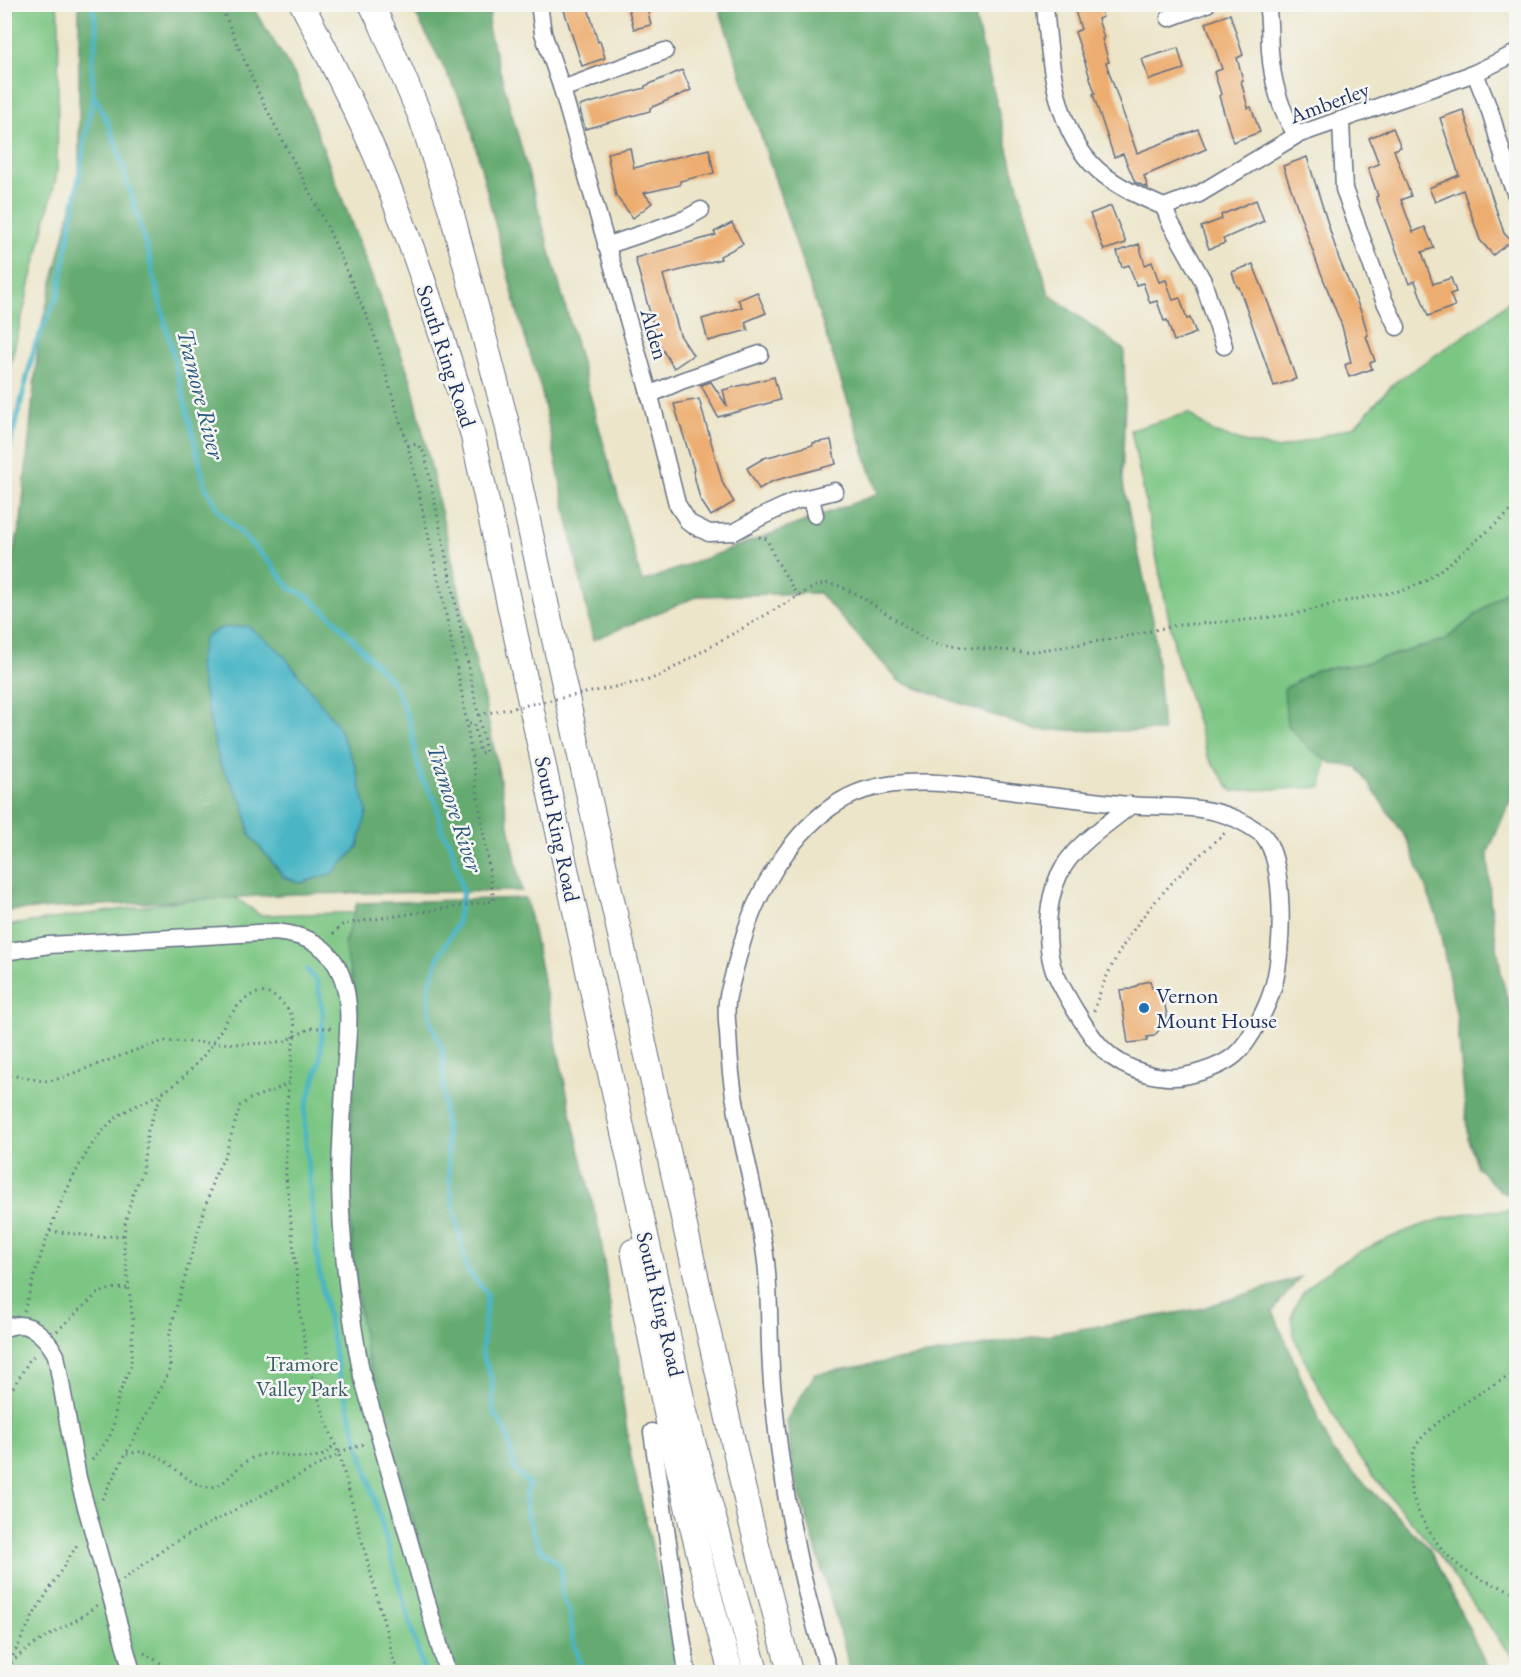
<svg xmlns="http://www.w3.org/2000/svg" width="1521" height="1677" font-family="'EB Garamond',serif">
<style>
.green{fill:#7cc683;stroke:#4c7a70;stroke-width:1.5}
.forest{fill:#65ab71;stroke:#406d68;stroke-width:1.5;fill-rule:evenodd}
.water{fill:#49b5c5;stroke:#327292;stroke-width:1.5}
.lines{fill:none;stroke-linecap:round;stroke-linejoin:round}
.stream{stroke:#49b5c5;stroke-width:5}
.building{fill:#edad70}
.minor-casing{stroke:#646f83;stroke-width:19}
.highway-casing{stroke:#646f83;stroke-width:26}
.path{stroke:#646f83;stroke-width:3;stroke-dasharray:1.5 4.5;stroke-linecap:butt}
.minor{stroke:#fff;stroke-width:16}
.highway{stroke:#fff;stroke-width:24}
.path-bridge{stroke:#646f83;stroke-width:3;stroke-dasharray:1.5 4.5;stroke-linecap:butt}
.poi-dot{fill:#1f6fb2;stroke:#f6f6f2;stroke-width:2}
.labels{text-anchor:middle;stroke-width:5;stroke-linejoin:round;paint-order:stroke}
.street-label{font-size:22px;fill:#1b2f5e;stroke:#f6f6f2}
.poi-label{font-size:22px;fill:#1b2f5e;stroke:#f6f6f2;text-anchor:start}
.park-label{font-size:22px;fill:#385c69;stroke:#f6f6f2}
.water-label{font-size:24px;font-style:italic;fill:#29577d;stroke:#f6f6f2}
</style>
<rect width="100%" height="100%" fill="#f6f6f2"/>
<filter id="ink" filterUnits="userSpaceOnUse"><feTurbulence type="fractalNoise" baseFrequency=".0167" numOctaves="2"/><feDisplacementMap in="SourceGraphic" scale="12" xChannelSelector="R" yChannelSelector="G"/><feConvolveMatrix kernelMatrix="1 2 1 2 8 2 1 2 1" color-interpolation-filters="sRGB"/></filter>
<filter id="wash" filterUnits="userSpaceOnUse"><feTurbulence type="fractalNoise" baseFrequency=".008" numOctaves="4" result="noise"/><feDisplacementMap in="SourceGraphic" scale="24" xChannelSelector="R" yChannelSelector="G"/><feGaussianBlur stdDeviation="1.35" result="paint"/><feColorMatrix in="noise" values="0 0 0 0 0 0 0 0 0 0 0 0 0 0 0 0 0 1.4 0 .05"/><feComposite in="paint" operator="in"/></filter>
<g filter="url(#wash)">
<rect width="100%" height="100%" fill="#ece5c9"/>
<!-- green -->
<g class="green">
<path d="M5,4L57,5L59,23L57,174L5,386Z"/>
<path d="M1516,295V652L1331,729L1322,787L1232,791L1208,757L1176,654L1131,430L1188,413L1213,432L1244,442L1279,449L1355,426L1394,383L1483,323Z"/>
<path d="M231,894L260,915L505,909L675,1672H5L4,926Z"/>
<path d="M1516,1209V1661C1486,1625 1461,1585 1433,1548C1409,1517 1381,1489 1358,1456C1341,1431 1328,1405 1314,1378C1303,1357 1285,1329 1295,1306C1314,1263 1423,1220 1467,1213C1483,1210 1500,1212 1516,1209Z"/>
</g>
<!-- forest -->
<g class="forest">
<path d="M79,5H251L296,77L411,380L485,704L522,891L294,894L5,911V587L21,521L39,336L79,176ZM244,805L358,847L333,873L300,883L284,877L250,835Z"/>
<path d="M411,5H491L488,28L642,582L878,494L718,5H972L1012,165L1049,294L1124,350L1125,403L1122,480L1154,624L1163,731L1035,730L900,682L819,593L698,596L593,640L541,389L519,318L467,112Z"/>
<path d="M1516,582V787L1488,852L1490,899L1502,979L1516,1029V1198L1500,1191L1477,1167L1468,1139L1457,1018L1437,917L1407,839L1357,767L1333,764L1309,748L1287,724L1284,689L1316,670L1361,664L1445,640Z"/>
<path d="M526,898L574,1127L600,1233L630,1453L673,1635L679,1672H455L365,1347L354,1272L350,1211L352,1067L355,992L344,944L357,903Z"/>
<path d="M1300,1277L1273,1311L1332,1451L1429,1548L1490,1672H849L845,1649L792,1467L787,1419L815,1374L1199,1309Z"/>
</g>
<!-- water -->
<path class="water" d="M248,626L281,652L336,723L355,765L367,812L358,847L333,873L300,883L284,877L250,835L244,805L219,762L198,665L204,638L221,628Z"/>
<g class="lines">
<!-- stream -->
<g class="stream">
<path d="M92,4L97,32L92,62L93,94L106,118L118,150L147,249L206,488L220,512L271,564L290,588L307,596L334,619L393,683L410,722L416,757L422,779L436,802L442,831L451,845L463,893L456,926L438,958L429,987L430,1020L443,1051L444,1110L451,1193L467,1270L487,1293L482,1354L492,1379L494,1413L507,1433L514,1469L530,1485L525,1496L527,1516L540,1548L561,1567L562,1596L570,1612L573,1641L583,1672"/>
<path d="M4,470L35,345L59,293L93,94"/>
<path d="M307,970L317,982L323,1014L320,1062L305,1110V1133L318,1265L339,1374L424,1672"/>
</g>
</g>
<g id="blocks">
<!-- building -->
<g class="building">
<path d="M562,4H587L598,42L600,41L605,58L582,66Z"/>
<path d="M627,4H646L651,25L634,29Z"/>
<path d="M1093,4H1099L1103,17L1098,19L1104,38L1102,39L1109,62L1106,63L1137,153L1198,129L1206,149L1144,176L1148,188L1135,182L1123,154L1114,157L1093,94L1095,93L1075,32L1081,29L1075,11Z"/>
<path d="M1230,14L1243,55L1237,58L1243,80L1241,81L1248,108L1251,107L1260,132L1233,142L1219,96L1221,94L1214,72L1222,69L1206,23Z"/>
<path d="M1178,48L1184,69L1149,80L1142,59Z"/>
<path d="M682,70L691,90L650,108V111L585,129L579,106L645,88V86Z"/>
<path d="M1463,110L1504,233L1511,241L1493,255L1480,240L1463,190L1435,202L1429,188L1459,175L1440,118Z"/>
<path d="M1393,128L1401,147L1394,150L1411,196L1401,200L1413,232L1425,227L1434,248L1422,252L1433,284L1451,278L1456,292L1450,294L1455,306L1428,316L1415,281L1409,284L1376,197L1378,196L1368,168L1379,164L1369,138Z"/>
<path d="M630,148L634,168L709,149L714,173L680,181V185L644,193L652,203L633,218L616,196L607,153Z"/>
<path d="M1307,157L1339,259L1362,314L1368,335L1366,336L1375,361L1370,363L1372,369L1349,377L1345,365L1351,362L1342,326L1317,263L1283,166Z"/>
<path d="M1256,200L1264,221L1223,239L1225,243L1209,249L1201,227L1222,219L1221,215Z"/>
<path d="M1111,206L1126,243L1104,250L1090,214Z"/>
<path d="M732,223L743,244L720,256L721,259L663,275L680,335L693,355L674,368L658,343L635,258L716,235L714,232Z"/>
<path d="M1139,244L1145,265L1152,262L1159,282L1166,280L1173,300L1180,298L1187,319L1190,318L1196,333L1174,341L1167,320L1164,321L1157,301L1150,303L1143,283L1136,285L1129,265L1122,267L1117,252Z"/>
<path d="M1253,264L1285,346L1296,379L1274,386L1239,287H1237L1232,272Z"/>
<path d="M757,292L766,313L745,322L748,330L708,341L702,319L742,307L738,300Z"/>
<path d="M774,377L780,400L718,417L701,385L711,382L727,406L723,390Z"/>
<path d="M699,399L723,484L734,502L711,516L700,499L693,471L694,470L674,404Z"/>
<path d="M831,440L836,464L773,481L759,489L747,468L764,458L813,445V443Z"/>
<path d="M1150,981L1152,988L1161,992L1164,1000L1167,1016L1165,1023L1154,1036L1147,1037V1041L1128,1043L1120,990L1131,989L1141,983Z"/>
</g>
</g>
</g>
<g filter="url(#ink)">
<use href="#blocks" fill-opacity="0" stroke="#646f83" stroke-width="1.5"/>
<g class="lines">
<defs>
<g id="minor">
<path d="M539,4L543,33L562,89L651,400L677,504L689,523L709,533L734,532L761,517L795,501L835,491"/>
<path d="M1045,4C1049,59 1055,133 1099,171C1118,187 1141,197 1164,207L1169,220L1203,281L1224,346"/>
<path d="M1267,4C1270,20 1269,35 1270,51C1272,79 1280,112 1297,135"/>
<path d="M1169,18L1207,4"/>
<path d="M1475,73L1491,114L1510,180L1516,195"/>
<path d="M562,89L665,51"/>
<path d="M1341,121L1344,189L1384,300L1397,327"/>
<path d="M1164,207L1199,194L1297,135L1475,73L1516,53"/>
<path d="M606,246L685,219L701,210"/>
<path d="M649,395L681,381L760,354"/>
<path d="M811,498L815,515"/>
<path d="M4,952L49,945L275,932C307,935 330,945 342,977C353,1006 347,1042 345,1072C343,1105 341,1139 340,1172C340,1240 349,1310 362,1376L447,1672"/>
<path d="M4,1328C9,1327 15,1325 19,1325C36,1325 49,1342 56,1355L78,1478L132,1672"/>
<path d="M652,1432L687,1672"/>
<path d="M829,1672C800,1582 782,1489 773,1394C768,1351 771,1306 766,1262C760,1212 746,1163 737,1113C732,1087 729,1059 728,1032C727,1023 726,1011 727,1002C728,992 732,982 734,972C740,950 746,925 756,904C777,858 815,806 865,790C915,775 966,786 1016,792C1053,796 1090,801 1127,805C1167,808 1210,803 1246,824C1248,825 1262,834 1263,835C1286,862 1283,951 1274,984C1269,1004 1251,1041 1235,1055C1222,1066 1206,1071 1189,1075C1162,1082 1126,1071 1105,1051C1092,1039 1084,1024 1075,1010C1067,996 1057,980 1052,965C1045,937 1047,901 1059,875C1073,845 1106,826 1131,805"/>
</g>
<g id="highway">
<path d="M302,4C325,49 348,94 369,140C411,234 441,334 472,432L613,1087L686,1416L756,1672"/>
<path d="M371,4L382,26L421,118L452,214L506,420L563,680L751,1522L790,1672"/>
<path d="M633,1251C661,1393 690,1534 731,1672"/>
</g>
</defs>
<!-- minor casing -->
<use href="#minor" class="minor-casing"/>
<!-- highway casing -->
<use href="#highway" class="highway-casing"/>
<!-- path -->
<g class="path">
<path d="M220,4L260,96L328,228L373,331L409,451L443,600L462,694L494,901L343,924L331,936"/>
<path d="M408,446L417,444L425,454L486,752L480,753L474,723L467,724"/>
<path d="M759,537L767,539L774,556L798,597"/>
<path d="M624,685L649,680L663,674L814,587L826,583L839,586L860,596L920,636L938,645L1027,652L1120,638L1177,625L1238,621L1295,614L1342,602L1404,590L1427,580L1451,562L1516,507"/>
<path d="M1094,1011C1115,937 1170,880 1227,831"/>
<path d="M4,1074L43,1081L55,1080L142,1048L164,1041L242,1044L269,1043L285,1041L311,1028H334"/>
<path d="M50,1231L100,1237L125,1235"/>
<path d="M24,1311C40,1254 59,1196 91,1146C100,1133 112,1119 126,1111C145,1100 165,1094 181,1079C191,1070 201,1059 209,1049C224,1027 247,973 279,1000C288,1008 293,1015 295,1027L286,1112V1176L301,1318L308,1366L325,1418L339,1454L397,1672"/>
<path d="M57,1331L98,1293L111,1289L130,1288"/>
<path d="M1516,1373C1492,1384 1425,1425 1415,1448C1413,1452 1413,1458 1413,1462C1412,1468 1410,1474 1410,1480C1412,1512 1440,1554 1466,1571C1481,1580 1500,1586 1516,1593"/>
<path d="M4,1403L29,1361L36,1353"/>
<path d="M339,1452L364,1444"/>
<path d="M127,1454C132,1453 139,1451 145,1452C170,1456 183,1484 208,1487C225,1488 233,1470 245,1462C274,1443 298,1465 321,1456C327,1453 331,1448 335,1444"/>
<path d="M92,1460L109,1438L113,1428L118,1397L131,1365L133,1321L124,1248L125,1223L134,1190L142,1172L148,1130L156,1107L163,1094"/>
<path d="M102,1499L166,1378L170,1367L169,1337L174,1315L213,1180L226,1153L240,1106L250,1099L280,1088L288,1082"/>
<path d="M123,1580L171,1544L339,1454"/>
<path d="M144,1653L175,1672"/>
<path d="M11,1663C36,1638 70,1628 97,1605"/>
<path d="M5,1672L34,1614L79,1542"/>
<path d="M388,1672L396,1670"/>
</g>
<!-- minor -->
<use href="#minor" class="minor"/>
<!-- highway -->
<use href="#highway" class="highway"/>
<!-- path-bridge -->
<path class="path-bridge" d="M479,715L624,685"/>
</g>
</g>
<!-- markers -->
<circle class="poi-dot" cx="1144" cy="1008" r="6"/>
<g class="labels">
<!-- street labels -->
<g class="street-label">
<text transform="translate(1329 102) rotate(-20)" y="8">Amberley</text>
<text transform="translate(655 334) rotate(74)" y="8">Alden</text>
<text transform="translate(447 356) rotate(72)" y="8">South Ring Road</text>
<text transform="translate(558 829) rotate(78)" y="8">South Ring Road</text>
<text transform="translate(661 1304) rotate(77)" y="8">South Ring Road</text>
</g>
<!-- poi labels -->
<g class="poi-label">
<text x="1156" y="1003">Vernon<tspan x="1156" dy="25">Mount House</tspan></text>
</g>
<!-- park labels -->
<g class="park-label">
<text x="302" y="1371">Tramore<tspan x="302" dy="25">Valley Park</tspan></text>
</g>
<!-- water labels -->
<g class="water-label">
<text transform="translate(201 394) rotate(76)" y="8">Tramore River</text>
<text transform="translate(455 808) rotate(72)" y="8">Tramore River</text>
</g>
</g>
<!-- margin -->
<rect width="1521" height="1677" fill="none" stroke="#f6f6f2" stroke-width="24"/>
</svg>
